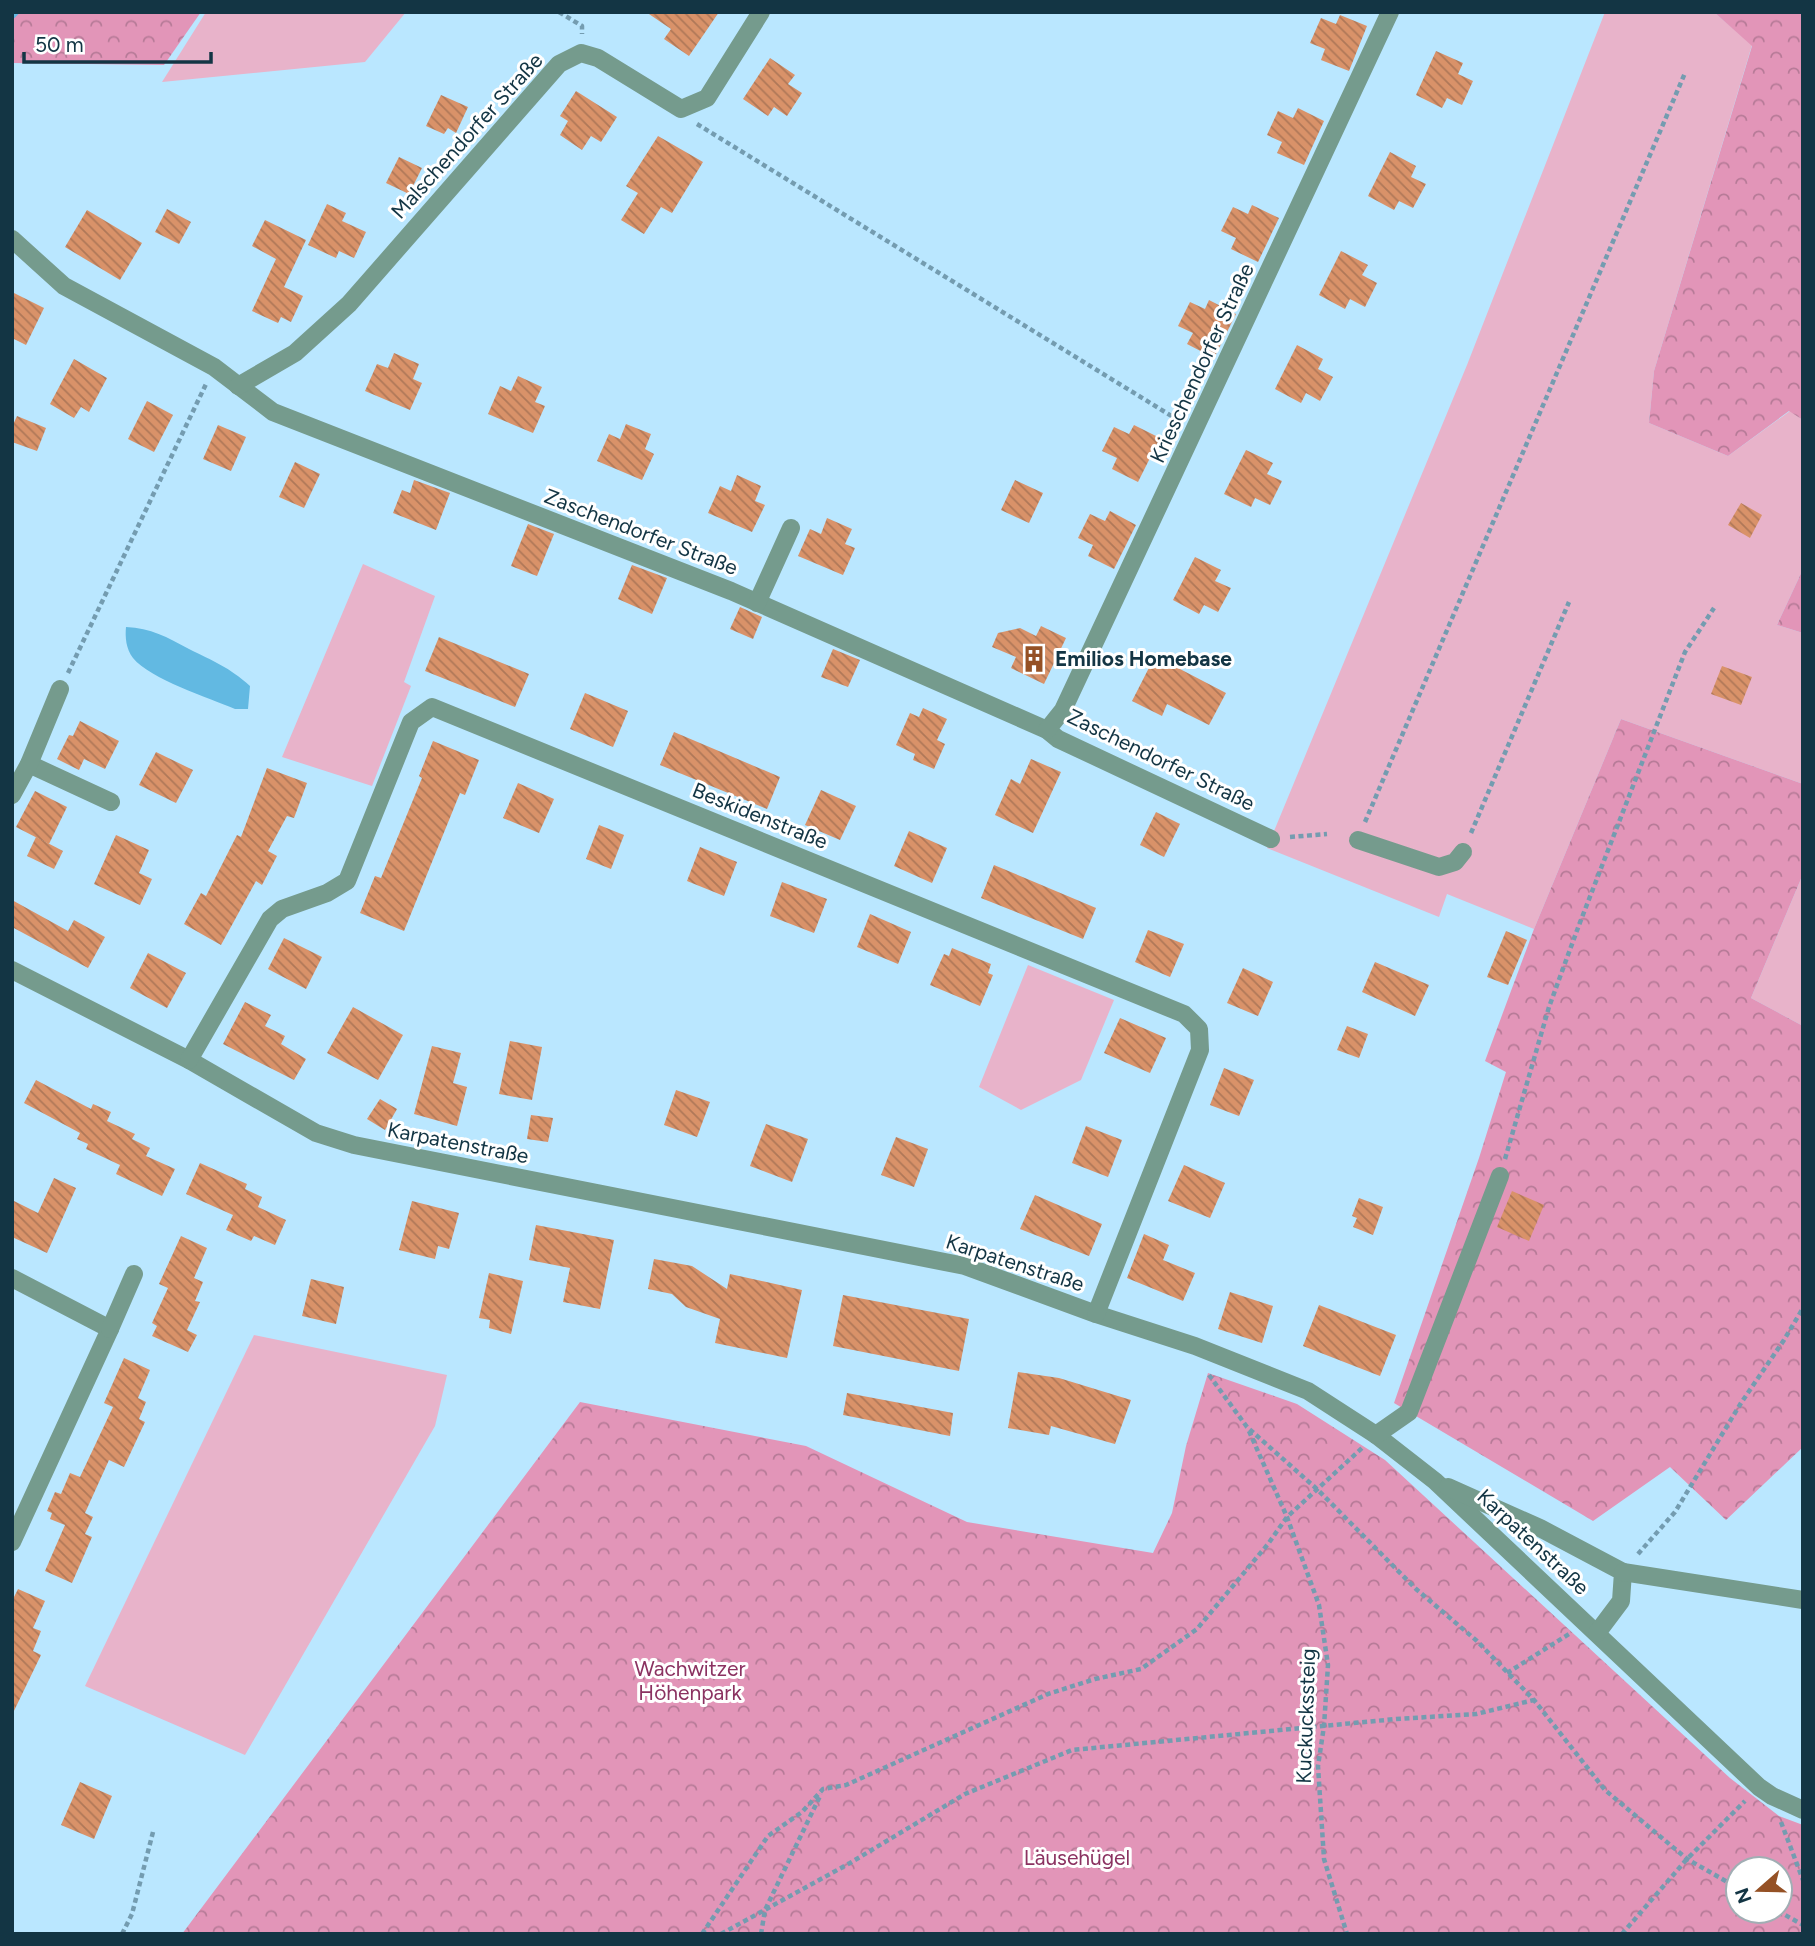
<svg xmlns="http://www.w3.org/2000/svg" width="1815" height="1946" font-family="Figtree,sans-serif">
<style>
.green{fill:#e8b3ca}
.forest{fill:url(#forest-crowns);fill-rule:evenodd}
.water{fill:#62b9e2}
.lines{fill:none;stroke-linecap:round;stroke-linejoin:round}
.stream{stroke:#62b9e2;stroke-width:8}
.building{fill:url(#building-back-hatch)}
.path{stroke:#749cb0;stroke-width:4.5;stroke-dasharray:5 3.5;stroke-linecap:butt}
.minor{stroke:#759b8d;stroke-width:18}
.labels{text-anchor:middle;stroke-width:6;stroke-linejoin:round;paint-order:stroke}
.street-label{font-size:21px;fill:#133544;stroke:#fff}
.poi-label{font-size:21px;font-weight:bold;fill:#133544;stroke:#fff;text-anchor:start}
.park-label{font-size:21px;fill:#8b3261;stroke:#fff}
</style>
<defs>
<pattern id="forest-crowns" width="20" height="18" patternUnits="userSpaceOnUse" patternTransform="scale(1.75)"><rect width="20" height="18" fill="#e295b8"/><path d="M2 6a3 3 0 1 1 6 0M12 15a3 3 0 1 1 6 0" fill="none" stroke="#b67a97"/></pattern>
<pattern id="building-back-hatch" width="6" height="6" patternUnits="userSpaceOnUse" patternTransform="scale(1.75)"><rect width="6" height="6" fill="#d99269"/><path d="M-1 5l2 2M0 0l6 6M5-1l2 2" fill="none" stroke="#af7858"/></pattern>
</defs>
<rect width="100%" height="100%" fill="#bae7ff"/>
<!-- green -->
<g class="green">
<path d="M206,12H406L365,62L162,82Z"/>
<path d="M1605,12H1714L1752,45L1654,371L1649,423L1728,456L1790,411L1803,420V569L1777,625L1803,633V784L1621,719L1534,929L1447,894L1439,917L1267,848L1467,365Z"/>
<path d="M363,564L435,596L404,682L411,686L372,786L282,757Z"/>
<path d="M1803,874V1026L1751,998Z"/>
<path d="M1028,965L1114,1000L1081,1080L1021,1110L979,1087Z"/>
<path d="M254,1335L447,1375L435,1426L245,1755L85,1686Z"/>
</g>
<!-- forest -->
<g class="forest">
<path d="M12,12H201L164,65L12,63Z"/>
<path d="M1714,12H1803V420L1789,411L1728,456L1649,423L1654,371L1752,46Z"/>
<path d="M1803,569V633L1777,625Z"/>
<path d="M1621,719L1803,784V874L1751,998L1803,1026V1447L1726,1520L1670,1467L1593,1521L1394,1403L1479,1158L1506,1072L1485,1061L1534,929Z"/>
<path d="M1208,1373L1297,1404L1385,1460L1730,1778L1779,1816L1803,1825V1934H182L580,1402L806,1446L967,1522L1153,1553L1172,1513L1186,1446ZM1780,1869V1911H1738V1869Z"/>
</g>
<!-- water -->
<path class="water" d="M126,627C151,628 167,637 189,649C213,661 229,667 250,686L248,709H235C209,698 150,679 133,658C126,649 125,637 126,627Z"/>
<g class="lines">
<!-- stream -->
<path class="stream" d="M12,15L15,12"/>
</g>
<!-- building -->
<g class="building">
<path d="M646,12H719L689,56L664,39L671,29Z"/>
<path d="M1340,15L1367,26L1349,71L1321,60L1325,49L1310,43L1321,18L1336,24Z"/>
<path d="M1436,51L1463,63L1458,74L1473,81L1462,105L1447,98L1442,108L1416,95Z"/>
<path d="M770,58L795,75L788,84L802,93L787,116L774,107L768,116L743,99Z"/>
<path d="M576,91L617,117L601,142L591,136L582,150L560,135L568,121L560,116Z"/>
<path d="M441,95L468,107L456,133L448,128L444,134L426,126Z"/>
<path d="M1298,108L1324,121L1304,165L1277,153L1282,142L1267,135L1278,111L1293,118Z"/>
<path d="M658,136L703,162L672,213L661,207L644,234L621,220L638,193L626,186Z"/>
<path d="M1390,152L1416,166L1411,177L1426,184L1413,208L1399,201L1394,210L1368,196Z"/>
<path d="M399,157L422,168L409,194L386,183Z"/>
<path d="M327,204L346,213L342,221L366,232L354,258L339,251L336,258L308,245Z"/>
<path d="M1252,205L1279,218L1258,262L1231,249L1236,238L1221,231L1233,207L1248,214Z"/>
<path d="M167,209L191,222L179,244L155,232Z"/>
<path d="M87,210L142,243L120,280L65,247Z"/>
<path d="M265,220L306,240L284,287L303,296L291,322L281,317L278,323L252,311L276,259L252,246Z"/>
<path d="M1341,251L1368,265L1362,275L1377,283L1365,307L1350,299L1345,309L1319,295Z"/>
<path d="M12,292L44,308L26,345L12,338Z"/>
<path d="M1209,300L1236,314L1214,358L1187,344L1193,333L1178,326L1190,302L1205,309Z"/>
<path d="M1297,345L1323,359L1318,369L1333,377L1320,401L1306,393L1301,403L1275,389Z"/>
<path d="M394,353L419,364L413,379L422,383L410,410L365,391L377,364L388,368Z"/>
<path d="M74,359L107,378L89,412L81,407L74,418L50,404Z"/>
<path d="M518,376L542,387L535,402L545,406L533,433L488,414L500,386L511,391Z"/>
<path d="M147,401L173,415L154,452L128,439Z"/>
<path d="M17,416L46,428L37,451L12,442V427Z"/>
<path d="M626,424L651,434L645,449L654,454L642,480L597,461L609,434L620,439Z"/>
<path d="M218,425L246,437L231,471L203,459Z"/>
<path d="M1134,425L1160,438L1138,482L1112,469L1117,458L1102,451L1114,427L1129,434Z"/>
<path d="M1246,450L1273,463L1267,474L1282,481L1270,505L1255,498L1251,507L1224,494Z"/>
<path d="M295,462L320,474L304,508L279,497Z"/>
<path d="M737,475L761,486L755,501L765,505L752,532L708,513L720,486L731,491Z"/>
<path d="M414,480L450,493L436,530L393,513L402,490L410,493Z"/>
<path d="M1015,480L1043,493L1029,523L1001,510Z"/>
<path d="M1741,503L1762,515L1750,538L1728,525Z"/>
<path d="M1110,511L1136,525L1114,569L1088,556L1093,545L1078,538L1090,514L1105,521Z"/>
<path d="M827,518L852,529L845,544L855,548L843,575L798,556L810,529L821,534Z"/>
<path d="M528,524L554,534L537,576L511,566Z"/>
<path d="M1195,557L1221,570L1215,581L1231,588L1218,612L1204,605L1199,614L1173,600Z"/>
<path d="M632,565L667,578L652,614L618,599Z"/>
<path d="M740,607L762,617L753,639L730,629Z"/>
<path d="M1041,626L1066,638L1044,684L1011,668L1016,657L992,647L998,633L1020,628L1036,636Z"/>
<path d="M439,637L529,674L515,707L425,671Z"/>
<path d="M833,649L860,660L848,687L821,677Z"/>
<path d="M1155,656L1226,693L1209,725L1167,704L1162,716L1132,701Z"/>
<path d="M1722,666L1752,677L1741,705L1711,694Z"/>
<path d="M585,693L628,711L613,747L570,729Z"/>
<path d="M923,708L947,719L937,740L945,744L934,769L913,760L915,754L896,745L910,713L919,717Z"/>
<path d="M80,721L119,741L105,769L84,759L79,770L57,759L69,735L73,736Z"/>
<path d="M674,732L780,777L767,809L660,765Z"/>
<path d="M433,741L479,760L465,795L460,793L404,931L360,913L375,876L381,878L422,778L419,776Z"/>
<path d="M156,752L193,770L176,803L139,785Z"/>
<path d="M1031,759L1061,772L1033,833L995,815L1011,779L1020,784Z"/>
<path d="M267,768L307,783L294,818L287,816L268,851L277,856L262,885L256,881L221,945L184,924L201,893L206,896L237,835L241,837Z"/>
<path d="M518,783L554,799L539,833L503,818Z"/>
<path d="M821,790L856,806L840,840L805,825Z"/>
<path d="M35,791L67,807L49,844L16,827Z"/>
<path d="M1156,812L1180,824L1164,857L1140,845Z"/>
<path d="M599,825L624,835L611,869L586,859Z"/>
<path d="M909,831L947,848L932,883L894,866Z"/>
<path d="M116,835L149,850L139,873L152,879L140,905L94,884Z"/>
<path d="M36,837L63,851L54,869L27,856Z"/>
<path d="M700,847L737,862L724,896L687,881Z"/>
<path d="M994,865L1096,908L1083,939L981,898Z"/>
<path d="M782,882L827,899L814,933L770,916Z"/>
<path d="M12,900L68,931L74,920L105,937L88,968L12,927Z"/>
<path d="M870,914L911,932L898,964L857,947Z"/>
<path d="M1148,930L1184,944L1170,977L1135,962Z"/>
<path d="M1506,931L1527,940L1508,985L1487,977Z"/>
<path d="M284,938L322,957L306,989L268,969Z"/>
<path d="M952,948L991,964L988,973L993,975L980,1006L930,985L944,954L949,956Z"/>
<path d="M148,953L186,973L167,1008L130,988Z"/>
<path d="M1375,962L1429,985L1415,1016L1362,992Z"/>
<path d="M1243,968L1273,982L1258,1016L1227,1003Z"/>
<path d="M245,1002L271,1015L265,1026L285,1036L281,1044L306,1059L294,1080L223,1044Z"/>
<path d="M353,1007L403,1035L378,1080L327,1053Z"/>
<path d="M1120,1018L1166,1038L1150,1073L1104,1053Z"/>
<path d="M1347,1026L1368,1034L1359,1058L1337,1050Z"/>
<path d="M510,1041L542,1047L532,1100L499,1094Z"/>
<path d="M432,1046L461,1053L453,1083L467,1087L457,1126L414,1114Z"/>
<path d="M1224,1068L1254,1080L1239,1116L1210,1105Z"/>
<path d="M36,1080L91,1109L93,1104L111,1112L107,1121L135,1134L132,1139L150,1148L146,1156L175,1169L162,1196L116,1174L120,1165L86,1149L88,1144L77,1139L80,1133L24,1103Z"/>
<path d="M676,1090L710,1102L697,1137L664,1125Z"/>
<path d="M380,1099L397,1109L385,1130L367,1119Z"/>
<path d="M531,1115L553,1118L548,1142L527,1139Z"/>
<path d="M766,1124L808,1139L792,1182L750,1166Z"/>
<path d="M1086,1126L1122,1140L1108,1177L1072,1163Z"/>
<path d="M896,1137L928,1149L914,1187L881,1175Z"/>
<path d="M200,1163L247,1184L245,1189L262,1197L258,1207L286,1220L275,1245L254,1236L251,1241L226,1230L233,1215L186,1194Z"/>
<path d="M1184,1165L1225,1183L1210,1218L1168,1201Z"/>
<path d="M54,1178L76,1188L47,1253L12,1237V1200L38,1213Z"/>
<path d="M1512,1191L1544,1205L1529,1241L1497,1227Z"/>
<path d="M1035,1195L1102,1224L1089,1256L1020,1229Z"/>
<path d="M1359,1198L1383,1207L1373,1235L1353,1227L1357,1218L1352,1216Z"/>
<path d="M412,1201L459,1213L449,1249L438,1246L435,1259L399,1250Z"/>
<path d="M536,1225L614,1240L600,1309L563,1302L570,1268L529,1260Z"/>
<path d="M1144,1234L1169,1245L1163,1260L1195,1273L1183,1301L1127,1278Z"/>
<path d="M181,1236L207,1248L194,1278L203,1282L195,1301L200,1302L187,1330L197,1335L188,1352L152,1336L157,1326L152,1323L168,1288L159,1284Z"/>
<path d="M654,1259L692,1266L727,1289L730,1274L802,1290L787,1358L715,1343L720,1319L686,1307L672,1294L648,1289Z"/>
<path d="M489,1273L523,1281L511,1334L489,1328L490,1320L479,1318Z"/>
<path d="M311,1279L344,1287L336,1324L302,1316Z"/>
<path d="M1230,1292L1273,1306L1262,1343L1218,1329Z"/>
<path d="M843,1295L969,1319L959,1371L833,1346Z"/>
<path d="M1319,1305L1396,1335L1380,1376L1303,1346Z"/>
<path d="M124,1358L150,1370L138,1398L146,1402L139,1419L145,1422L124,1467L109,1460L85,1513L93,1517L85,1534L92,1537L72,1583L45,1571L65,1525L50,1519L52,1513L47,1511L55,1492L61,1494L70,1473L80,1477L113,1407L104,1403Z"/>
<path d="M1018,1372L1059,1378L1131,1400L1115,1444L1051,1426L1049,1435L1008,1428Z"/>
<path d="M847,1393L953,1413L950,1436L843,1415Z"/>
<path d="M18,1589L45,1601L33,1628L41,1631L33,1651L41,1655L12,1715V1601Z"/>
<path d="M80,1782L112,1796L94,1839L61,1825Z"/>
</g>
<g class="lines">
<!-- path -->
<g class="path">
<path d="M559,12L582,26V34"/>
<path d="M697,124L1178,420"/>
<path d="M68,673L206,384"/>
<path d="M1365,822L1685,73"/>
<path d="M1471,833L1569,602"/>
<path d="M1290,837L1327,834"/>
<path d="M1505,1159L1549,1007L1579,925L1685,652L1714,608"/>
<path d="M1209,1375L1247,1427L1318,1490L1416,1589L1477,1641L1534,1700L1605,1790L1687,1859L1738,1888"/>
<path d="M1249,1431L1287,1517L1319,1605L1328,1665L1324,1726L1318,1766L1324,1859L1347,1934"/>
<path d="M1638,1554L1675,1512L1741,1403L1784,1340L1803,1308"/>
<path d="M1507,1673L1569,1634"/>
<path d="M1781,1822L1803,1880"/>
<path d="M1778,1911L1803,1925"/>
<path d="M122,1934L132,1914L153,1832"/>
<path d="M702,1934L768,1836L802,1812L823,1789L846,1785L1048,1694L1095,1679L1141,1669L1197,1629L1268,1544L1287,1517L1362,1448"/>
<path d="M721,1934L850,1863L965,1794L1072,1750L1396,1719L1476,1714L1534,1700"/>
<path d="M761,1934L765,1910L821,1794"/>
<path d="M1622,1934L1687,1859L1745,1801"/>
</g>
<!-- minor -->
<g class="minor">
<path d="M12,239L64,286L214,367L273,412L731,591L1047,730L1058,739L1271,839"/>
<path d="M238,386L295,353L349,304L559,64L581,53L598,58L681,109L707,98L761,12"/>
<path d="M757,603L791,528"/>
<path d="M1047,730L1063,710L1390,12"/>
<path d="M29,764L111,802"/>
<path d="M12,795L29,764L60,689"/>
<path d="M1358,840L1439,867L1455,862L1463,852"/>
<path d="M12,970L189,1060L316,1133L354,1145L965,1266L1096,1314L1195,1346L1308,1391L1376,1435L1435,1481L1759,1787L1772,1796L1803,1810"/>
<path d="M189,1060L270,919L282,909L327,893L347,881L411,722L432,707L1184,1014L1199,1029L1200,1050L1096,1314"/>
<path d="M12,1278L110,1329L12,1542"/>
<path d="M110,1329L134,1274"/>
<path d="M1376,1435L1409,1412L1500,1176"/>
<path d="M1448,1487L1540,1528L1623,1572L1621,1601L1597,1633"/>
<path d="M1623,1572L1803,1600"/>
</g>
</g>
<!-- icons -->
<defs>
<symbol id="building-bare" viewBox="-9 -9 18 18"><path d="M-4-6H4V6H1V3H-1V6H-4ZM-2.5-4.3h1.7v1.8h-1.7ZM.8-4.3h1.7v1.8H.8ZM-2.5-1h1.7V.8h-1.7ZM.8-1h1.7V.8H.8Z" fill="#955125" stroke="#fff" stroke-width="2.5" paint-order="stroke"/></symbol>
</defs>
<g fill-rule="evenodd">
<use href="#building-bare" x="1015" y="640" width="38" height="38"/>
</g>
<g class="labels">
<!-- street labels -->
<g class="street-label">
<text transform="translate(467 136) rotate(-48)" y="7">Malschendorfer Straße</text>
<text transform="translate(1202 363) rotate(-65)" y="7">Krieschendorfer Straße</text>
<text transform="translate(641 532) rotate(21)" y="7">Zaschendorfer Straße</text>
<text transform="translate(1161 760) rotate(26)" y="7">Zaschendorfer Straße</text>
<text transform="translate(760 816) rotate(22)" y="7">Beskidenstraße</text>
<text transform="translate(458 1143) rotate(11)" y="7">Karpatenstraße</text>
<text transform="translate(1015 1263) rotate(18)" y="7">Karpatenstraße</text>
<text transform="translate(1533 1542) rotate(43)" y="7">Karpatenstraße</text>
<text transform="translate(1306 1716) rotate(-88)" y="7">Kuckuckssteig</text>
</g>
<!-- poi labels -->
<g class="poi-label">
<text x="1055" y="666">Emilios Homebase</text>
</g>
<!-- park labels -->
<g class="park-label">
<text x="690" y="1676">Wachwitzer<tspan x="690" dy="24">Höhenpark</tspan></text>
<text x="1077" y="1865">Läusehügel</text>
</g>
</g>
<!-- border -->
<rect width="1815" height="1946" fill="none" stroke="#133544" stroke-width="28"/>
<!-- north arrow -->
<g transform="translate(1759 1890) rotate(250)"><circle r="33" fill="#ffffff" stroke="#a1aeb4" stroke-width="2"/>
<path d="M0-5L12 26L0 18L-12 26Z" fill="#955125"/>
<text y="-10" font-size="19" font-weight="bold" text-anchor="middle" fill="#133544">N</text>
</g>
<!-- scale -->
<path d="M24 52v10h187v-10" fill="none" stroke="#133544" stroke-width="3.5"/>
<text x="35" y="52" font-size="21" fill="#133544" stroke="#ffffff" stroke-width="5" paint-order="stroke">50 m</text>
</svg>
